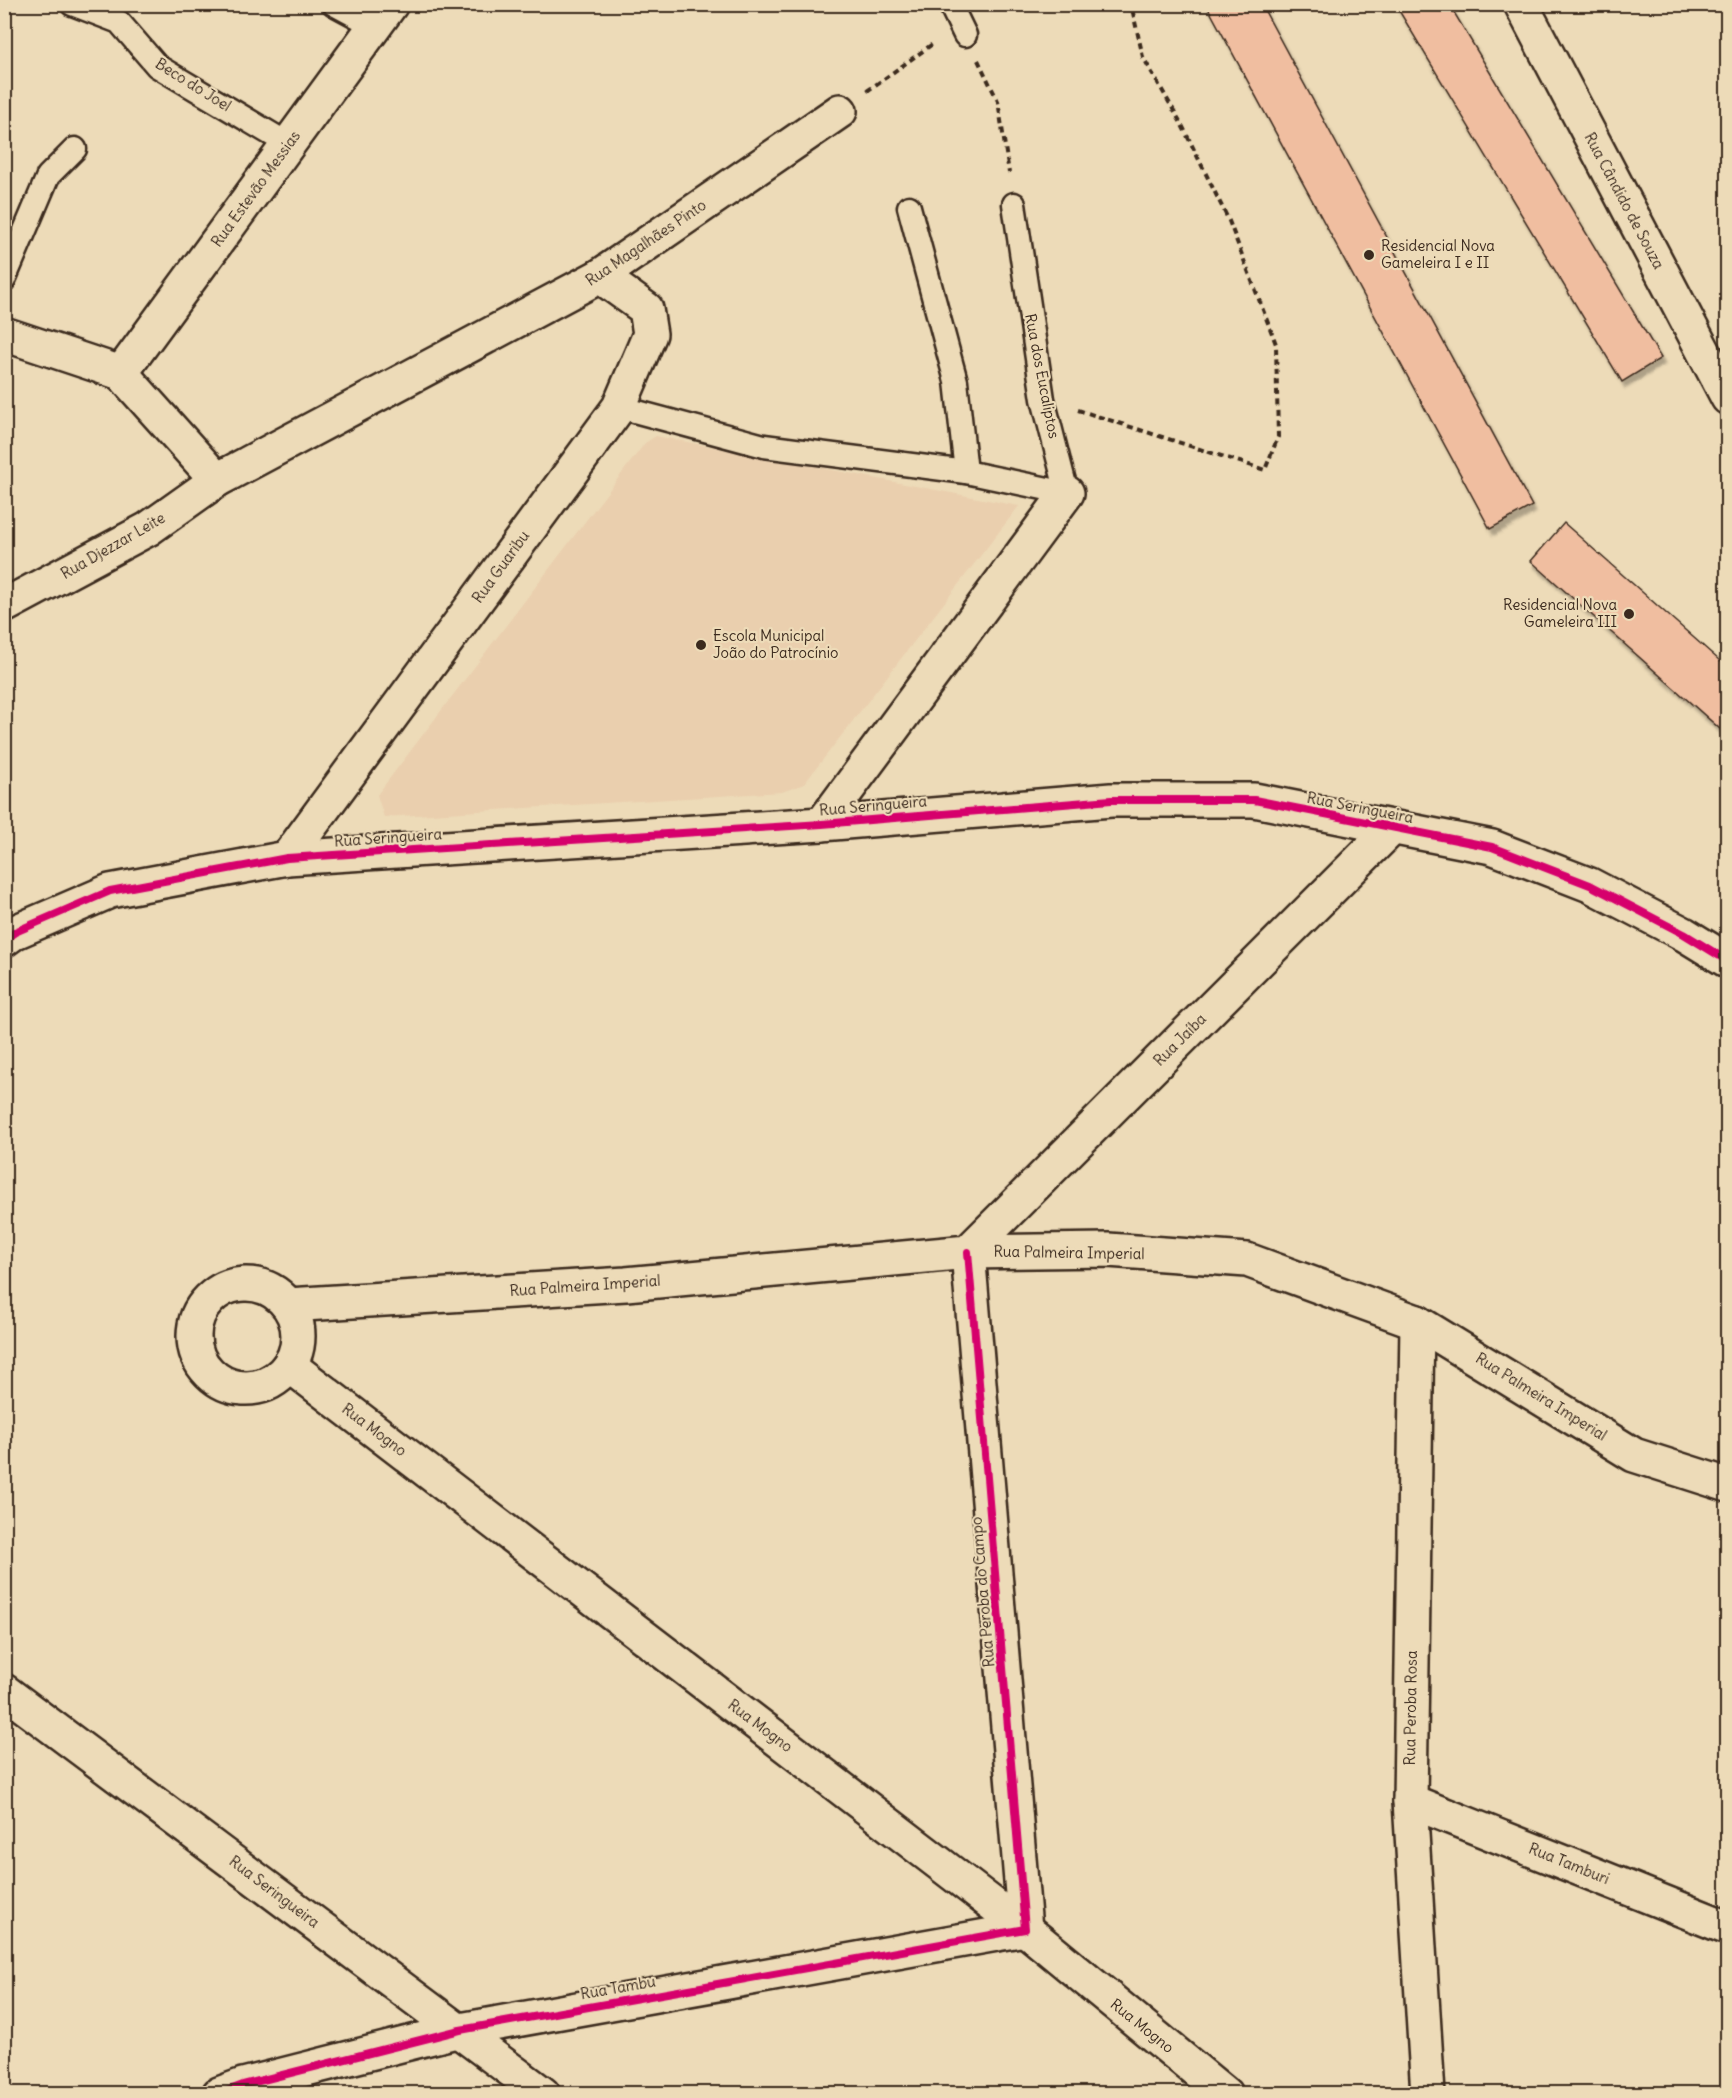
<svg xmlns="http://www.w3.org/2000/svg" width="1732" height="2098" font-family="Delius,sans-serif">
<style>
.built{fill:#eacfae}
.building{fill:#f0bea0;stroke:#3b2a1e;stroke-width:1.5;filter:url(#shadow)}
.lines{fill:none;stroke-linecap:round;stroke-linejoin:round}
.service-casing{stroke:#3b2a1e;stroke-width:27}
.minor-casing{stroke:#3b2a1e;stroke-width:38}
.tertiary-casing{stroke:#3b2a1e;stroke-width:38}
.path{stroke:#3b2a1e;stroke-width:4;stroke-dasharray:6 4.5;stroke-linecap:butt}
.service{stroke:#eddbb8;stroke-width:22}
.minor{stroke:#eddbb8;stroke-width:33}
.tertiary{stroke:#eddbb8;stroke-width:33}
.cycleway-casing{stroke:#eddbb8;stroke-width:11}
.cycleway{stroke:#d6006c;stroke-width:8}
.poi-dot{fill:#3b2a1e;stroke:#eddbb8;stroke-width:2}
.labels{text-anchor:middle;stroke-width:4.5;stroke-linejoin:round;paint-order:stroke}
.street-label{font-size:15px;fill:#3b2a1e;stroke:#eddbb8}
.poi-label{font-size:15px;fill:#3b2a1e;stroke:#eddbb8;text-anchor:start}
</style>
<defs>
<filter id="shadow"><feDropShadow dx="3.5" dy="6" stdDeviation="1.5" flood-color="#0004"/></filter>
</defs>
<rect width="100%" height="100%" fill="#eddbb8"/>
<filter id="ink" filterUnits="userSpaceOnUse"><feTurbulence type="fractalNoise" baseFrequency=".0167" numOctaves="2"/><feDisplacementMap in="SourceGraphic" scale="12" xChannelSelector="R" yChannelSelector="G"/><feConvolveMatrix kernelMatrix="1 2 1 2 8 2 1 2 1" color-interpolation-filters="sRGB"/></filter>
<g filter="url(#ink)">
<!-- built -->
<path class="built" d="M656,436L1019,506L804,784L782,792L384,817L377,795L645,443Z"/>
<!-- building -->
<g class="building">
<path d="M1206,4H1261L1532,506L1490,529Z"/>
<path d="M1395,4H1449L1661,358L1622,382Z"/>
<path d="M1564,523L1728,668V736L1531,561Z"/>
</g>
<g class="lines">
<defs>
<g id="service">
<path d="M72,4L119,22L157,66L288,144"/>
<path d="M334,4L375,26"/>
<path d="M950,4L965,35"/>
<path d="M909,207L956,381L966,472"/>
<path d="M4,280L48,176L75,149"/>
<path d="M619,407L764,446L966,472L1067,493L1043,399L1014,204"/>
</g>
<g id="minor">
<path d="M4,334L121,373L217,480"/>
<path d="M121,373L391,4"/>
<path d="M4,606L148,529L217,480L600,276L840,111"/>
<path d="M822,824L1067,493"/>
<path d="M287,858L619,407L650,334L646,309L600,276"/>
<path d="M4,940L15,932L110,891L287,858L822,824L1111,800H1254L1492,847L1590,885L1684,934L1728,961"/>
<circle cx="246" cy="1336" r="52"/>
<path d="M288,1305L626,1284L968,1252L1392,828"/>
<path d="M1417,1322L1410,1801L1428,2094"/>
<path d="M289,1365L1025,1929L1225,2094"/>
<path d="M4,1691L543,2094"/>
<path d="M1410,1801L1728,1928"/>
</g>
<g id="tertiary">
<path d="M1521,4L1728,398"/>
<path d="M219,2094L243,2085L460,2030L1025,1929L968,1252L1108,1250L1247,1260L1417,1322L1634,1455L1728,1485"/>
</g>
</defs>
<!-- service casing -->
<use href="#service" class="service-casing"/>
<!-- minor casing -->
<use href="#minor" class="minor-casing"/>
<!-- tertiary casing -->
<use href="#tertiary" class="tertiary-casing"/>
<!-- path -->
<g class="path">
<path d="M978,60L998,101L1009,173"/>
<path d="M867,91L934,43"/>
<path d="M1078,410L1265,470L1278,437L1276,344L1229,221L1181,123L1143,57L1131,4"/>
</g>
<!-- service -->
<use href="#service" class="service"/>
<!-- minor -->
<use href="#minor" class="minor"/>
<!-- tertiary -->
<use href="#tertiary" class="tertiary"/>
<defs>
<g id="cycleway">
<path d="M4,940L15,932L110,891L287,858L822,824L1111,800H1254L1492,847L1590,885L1684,934L1728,961"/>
<path d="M219,2094L243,2085L460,2030L1025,1929L968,1252"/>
</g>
</defs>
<!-- cycleway casing -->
<use href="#cycleway" class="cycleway-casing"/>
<!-- cycleway -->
<use href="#cycleway" class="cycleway"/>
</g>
</g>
<!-- markers -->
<g class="poi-dot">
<circle cx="1369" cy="255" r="6"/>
<circle cx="1629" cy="614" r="6"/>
<circle cx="701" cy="645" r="6"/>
</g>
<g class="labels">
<!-- street labels -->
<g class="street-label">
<text transform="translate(193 85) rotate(32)" y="5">Beco do Joel</text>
<text transform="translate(256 189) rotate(-54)" y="5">Rua Estevão Messias</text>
<text transform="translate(1624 201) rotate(62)" y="5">Rua Cândido de Souza</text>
<text transform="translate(646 243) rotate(-34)" y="5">Rua Magalhães Pinto</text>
<text transform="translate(1042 376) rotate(79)" y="5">Rua dos Eucaliptos</text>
<text transform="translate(113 546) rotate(-30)" y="5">Rua Djezzar Leite</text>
<text transform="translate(501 567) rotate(-54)" y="5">Rua Guaribu</text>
<text transform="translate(873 806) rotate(-5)" y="5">Rua Seringueira</text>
<text transform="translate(1360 808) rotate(11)" y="5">Rua Seringueira</text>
<text transform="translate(388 838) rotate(-4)" y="5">Rua Seringueira</text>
<text transform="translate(1180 1040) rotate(-45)" y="5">Rua Jaíba</text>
<text transform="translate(1069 1253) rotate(1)" y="5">Rua Palmeira Imperial</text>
<text transform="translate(585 1286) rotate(-4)" y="5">Rua Palmeira Imperial</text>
<text transform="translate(1541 1397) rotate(32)" y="5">Rua Palmeira Imperial</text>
<text transform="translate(374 1430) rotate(37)" y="5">Rua Mogno</text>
<text transform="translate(983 1592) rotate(-95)" y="5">Rua Peroba do Campo</text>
<text transform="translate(1411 1708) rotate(-89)" y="5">Rua Peroba Rosa</text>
<text transform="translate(760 1726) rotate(37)" y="5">Rua Mogno</text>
<text transform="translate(1569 1864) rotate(22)" y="5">Rua Tamburi</text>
<text transform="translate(274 1892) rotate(37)" y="5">Rua Seringueira</text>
<text transform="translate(618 1988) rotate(-10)" y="5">Rua Tambu</text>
<text transform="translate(1142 2026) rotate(39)" y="5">Rua Mogno</text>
</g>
<!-- poi labels -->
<g class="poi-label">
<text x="1381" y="251">Residencial Nova<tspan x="1381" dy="17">Gameleira I e II</tspan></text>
<text x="1617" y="610" text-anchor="end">Residencial Nova<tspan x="1617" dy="17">Gameleira III</tspan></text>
<text x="713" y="641">Escola Municipal<tspan x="713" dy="17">João do Patrocínio</tspan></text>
</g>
</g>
<!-- margin -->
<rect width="1732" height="2098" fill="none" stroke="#eddbb8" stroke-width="24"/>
<rect x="12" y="12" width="1708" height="2074" fill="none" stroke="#3b2a1e" stroke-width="2" filter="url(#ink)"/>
</svg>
